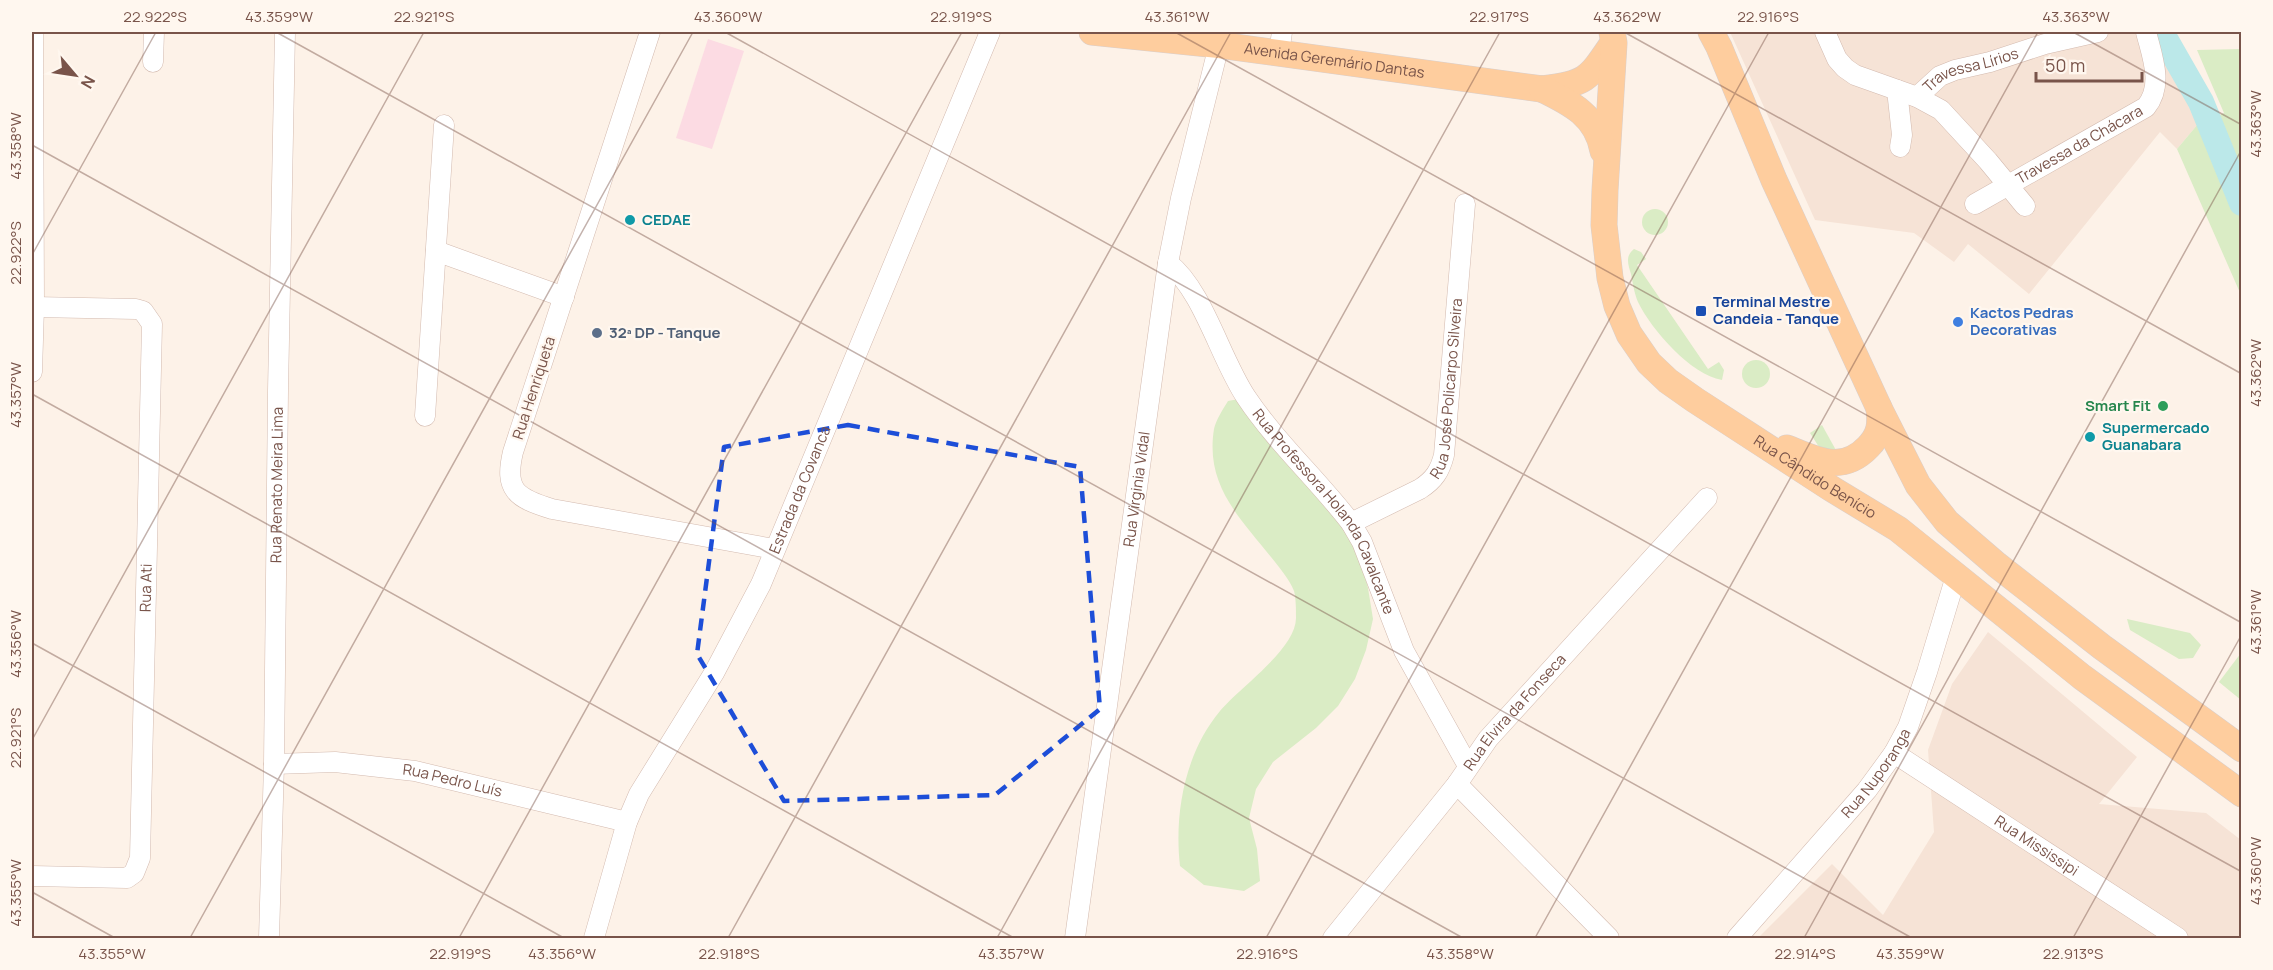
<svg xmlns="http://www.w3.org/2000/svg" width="2273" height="970" font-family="Manrope,sans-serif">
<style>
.residential{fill:#f6e3d6}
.medical{fill:#fcdbe3}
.green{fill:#daecc5}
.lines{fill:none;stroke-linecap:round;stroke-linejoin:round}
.river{stroke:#bbe8e9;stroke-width:26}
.minor-casing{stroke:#d3baaf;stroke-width:21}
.major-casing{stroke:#d9cfcc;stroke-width:27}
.minor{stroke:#fff;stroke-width:20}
.major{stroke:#fecd9e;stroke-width:26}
.marked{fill:none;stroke:#1d4ed8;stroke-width:4.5;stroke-dasharray:12 8;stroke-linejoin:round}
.ticks{fill:none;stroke:#79544a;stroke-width:1.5;stroke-opacity:0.45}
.culture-dot{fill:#0f9aa8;stroke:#fff7ef;stroke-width:2}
.transit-dot{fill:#1a4fb4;stroke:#fff7ef;stroke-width:2}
.shop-dot{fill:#3f7fe0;stroke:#fff7ef;stroke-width:2}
.service-dot{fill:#5c6f8a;stroke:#fff7ef;stroke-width:2}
.leisure-dot{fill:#2e9e5b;stroke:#fff7ef;stroke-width:2}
.labels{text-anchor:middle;stroke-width:4.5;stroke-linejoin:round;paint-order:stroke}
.street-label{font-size:15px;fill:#79544a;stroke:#fff7ef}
.culture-label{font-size:15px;font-weight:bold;fill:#0d838f;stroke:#fff7ef;text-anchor:start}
.transit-label{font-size:15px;font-weight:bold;fill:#164399;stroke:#fff7ef;text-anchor:start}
.shop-label{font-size:15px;font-weight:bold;fill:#366cbe;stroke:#fff7ef;text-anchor:start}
.service-label{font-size:15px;font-weight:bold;fill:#4e5e75;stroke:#fff7ef;text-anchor:start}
.leisure-label{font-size:15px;font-weight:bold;fill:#27864d;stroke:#fff7ef;text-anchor:end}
.neatline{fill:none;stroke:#79544a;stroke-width:2}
.ticks-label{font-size:15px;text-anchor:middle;fill:#79544a}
</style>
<rect width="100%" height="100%" fill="#fdf2e8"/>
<!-- residential -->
<g class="residential">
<path d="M1730,32H2158L2198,124L2177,149L2160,132L2029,294L1968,244L1954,262L1914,233L1815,220Z"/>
<path d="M1988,632L2137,757L2099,804L2206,813L2241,840V938H1758L1832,864L1883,915L1934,832L1928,750L1952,684Z"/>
</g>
<!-- medical -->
<path class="medical" d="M708,39L744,51L712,149L676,138Z"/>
<!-- green -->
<g class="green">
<path d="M2241,49H2242L2241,295L2177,149L2198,124L2224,113L2197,50Z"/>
<circle cx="1655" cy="222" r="13"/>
<path d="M1634,249L1641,252L1646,259L1637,265L1708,369L1719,362L1724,370L1722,380C1691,375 1651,329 1638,302C1634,293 1633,283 1631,274C1628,264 1625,256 1634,249Z"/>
<circle cx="1756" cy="374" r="14"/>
<path d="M1239,399L1343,521L1359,552L1368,588L1373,619L1366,650L1355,679L1338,706L1316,728L1273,762L1256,789L1249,818L1257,849L1260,881L1244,891L1204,885L1180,866C1174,813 1185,753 1220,711C1239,688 1296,649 1296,618C1296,610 1296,598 1294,591C1290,580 1278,566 1271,557C1239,517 1205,485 1214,429C1216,420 1223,409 1228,401Z"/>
<path d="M1822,425L1837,452L1819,447L1810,433Z"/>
<path d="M2127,619L2190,633L2201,645L2193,658L2179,659L2130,630Z"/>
<path d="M2241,653V700L2219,682Z"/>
</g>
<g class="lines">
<!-- river -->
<path class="river" d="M2161,32L2201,102L2242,203"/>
<defs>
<g id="minor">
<path d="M650,32L513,452C504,490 516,498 552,509L774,549"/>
<path d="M1825,32L1837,59L1845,68L1855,75L1917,97L1941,110L1988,161L2025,206"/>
<path d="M1279,53L1282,32"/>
<path d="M153,62L154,32"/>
<path d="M1897,90L1902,135L1900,147"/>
<path id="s1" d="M1917,97L1940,76L1955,70L1990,62L2045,44L2098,32"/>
<path id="s2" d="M1975,204L2146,107C2164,85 2152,56 2146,32"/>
<path d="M436,251L564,297"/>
<path id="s3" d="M1168,263C1203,290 1220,358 1246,397C1276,442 1318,480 1351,523L1362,542L1404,651L1468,766"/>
<path d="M32,372L34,307L33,32"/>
<path d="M425,416L444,125"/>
<path id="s4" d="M1351,523L1420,489C1434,480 1440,471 1444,455L1465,204"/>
<path id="s5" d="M1894,753L2178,938"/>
<path id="s6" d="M274,764L335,762L415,771L627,822"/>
<path d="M1457,784L1609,938"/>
<path id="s7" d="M32,876L127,878L134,873L140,858L152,324L143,311L136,309L34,307"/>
<path id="s8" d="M269,938L274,764L278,391L285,32"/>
<path id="s9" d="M594,938L627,822L639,794L714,673L761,584L990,32"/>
<path id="s10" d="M1075,938L1168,263L1181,198L1219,45"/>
<path id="s11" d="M1333,938L1457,784L1488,739L1707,498"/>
<path id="s12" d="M1737,938L1867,790L1894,753L1908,727L1927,672L1956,576"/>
</g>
<g id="major">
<path id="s13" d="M1092,32L1219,45L1542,89C1587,83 1588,80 1613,43"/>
<path id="s14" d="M1612,32L1614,43L1605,190L1604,225L1610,278L1617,306L1629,334L1649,363L1668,381L1695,400L1832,489L1898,529L2082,677L2242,794"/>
<path d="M1711,32L1719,47L1774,180L1879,408L1918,485L1947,522L1997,565L2102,647L2242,749"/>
<path d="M1542,89C1571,103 1597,116 1603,151"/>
<path d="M1787,448C1817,460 1842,474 1868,447C1880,435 1881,424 1879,408"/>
</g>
</defs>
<!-- minor casing -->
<use href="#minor" class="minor-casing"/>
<!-- major casing -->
<use href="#major" class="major-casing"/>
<!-- minor -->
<use href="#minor" class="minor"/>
<!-- major -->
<use href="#major" class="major"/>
</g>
<!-- marked area -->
<path class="marked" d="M848,425L1080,467L1100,709L995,795L784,801L697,654L724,447Z"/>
<!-- ticks -->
<path class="ticks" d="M276,32L1912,938M725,32L2242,872M1175,32L2242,623M1624,32L2242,374M2073,32L2242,125M32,145L1463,938M32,255L156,32M32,394L1014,938M32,643L564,938M32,740L424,32M32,892L115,938M190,938L693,32M459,938L962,32M728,938L1231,32M997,938L1500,32M1266,938L1769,32M1535,938L2038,32M1804,938L2242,149M2073,938L2242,634"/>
<!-- markers -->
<g class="culture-dot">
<circle cx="630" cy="220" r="6"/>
<circle cx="2090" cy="437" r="6"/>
</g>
<rect class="transit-dot" x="1695" y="305" width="12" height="12" rx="3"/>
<circle class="shop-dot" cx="1958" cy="322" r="6"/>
<circle class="service-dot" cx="597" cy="333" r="6"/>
<circle class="leisure-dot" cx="2163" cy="406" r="6"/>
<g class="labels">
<!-- street labels -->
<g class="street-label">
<text dy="5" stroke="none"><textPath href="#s13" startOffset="244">Avenida Geremário Dantas</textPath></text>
<text dy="5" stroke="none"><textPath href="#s1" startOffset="62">Travessa Lírios</textPath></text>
<text dy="5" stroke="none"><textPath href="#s2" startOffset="120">Travessa da Chácara</textPath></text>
<text dy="5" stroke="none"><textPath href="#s4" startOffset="186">Rua José Policarpo Silveira</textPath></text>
<text transform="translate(534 388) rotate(-72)" y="5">Rua Henriqueta</text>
<text dy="5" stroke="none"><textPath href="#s14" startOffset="543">Rua Cândido Benício</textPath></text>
<text dy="5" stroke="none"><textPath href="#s8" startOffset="453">Rua Renato Meira Lima</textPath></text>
<text dy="5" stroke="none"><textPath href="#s9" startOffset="496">Estrada da Covanca</textPath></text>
<text dy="5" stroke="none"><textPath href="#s10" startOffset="453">Rua Virginia Vidal</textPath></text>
<text dy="5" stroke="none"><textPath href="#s3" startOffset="296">Rua Professora Holanda Cavalcante</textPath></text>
<text dy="5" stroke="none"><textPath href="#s7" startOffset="390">Rua Ati</textPath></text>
<text dy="5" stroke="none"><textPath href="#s11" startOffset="290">Rua Elvira da Fonseca</textPath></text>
<text dy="5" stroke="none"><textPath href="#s12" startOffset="216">Rua Nuporanga</textPath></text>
<text dy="5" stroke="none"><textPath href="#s6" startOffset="180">Rua Pedro Luís</textPath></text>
<text dy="5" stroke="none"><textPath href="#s5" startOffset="170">Rua Mississipi</textPath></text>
</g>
<!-- culture labels -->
<g class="culture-label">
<text x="642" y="225">CEDAE</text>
<text x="2102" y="433">Supermercado<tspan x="2102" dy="17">Guanabara</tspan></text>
</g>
<!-- transit labels -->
<g class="transit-label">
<text x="1713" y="307">Terminal Mestre<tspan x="1713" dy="17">Candeia - Tanque</tspan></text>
</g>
<!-- shop labels -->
<g class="shop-label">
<text x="1970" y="318">Kactos Pedras<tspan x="1970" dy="17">Decorativas</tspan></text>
</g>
<!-- service labels -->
<g class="service-label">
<text x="609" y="338">32ª DP - Tanque</text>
</g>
<!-- leisure labels -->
<g class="leisure-label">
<text x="2151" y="411">Smart Fit</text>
</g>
</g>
<!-- border -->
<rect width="2273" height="970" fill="none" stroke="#fff7ef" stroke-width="66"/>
<!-- north arrow -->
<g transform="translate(75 75) rotate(119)" stroke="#fff7ef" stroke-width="4.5" paint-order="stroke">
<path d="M0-4.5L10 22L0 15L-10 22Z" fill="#79544a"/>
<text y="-9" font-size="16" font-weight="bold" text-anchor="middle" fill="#79544a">N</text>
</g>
<!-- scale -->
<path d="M2036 72v9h106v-9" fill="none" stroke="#79544a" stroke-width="3"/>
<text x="2045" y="72" font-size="18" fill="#79544a" stroke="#fff7ef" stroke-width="4.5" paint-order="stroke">50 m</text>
<rect x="33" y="33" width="2207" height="904" class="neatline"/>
<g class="ticks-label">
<text x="155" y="22">22.922°S</text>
<text x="279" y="22">43.359°W</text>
<text x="424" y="22">22.921°S</text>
<text x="728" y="22">43.360°W</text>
<text x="961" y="22">22.919°S</text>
<text x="1177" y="22">43.361°W</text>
<text x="1499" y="22">22.917°S</text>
<text x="1627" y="22">43.362°W</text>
<text x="1768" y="22">22.916°S</text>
<text x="2076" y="22">43.363°W</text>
<text transform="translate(2256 124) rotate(-90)" y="5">43.363°W</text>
<text transform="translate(16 146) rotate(-90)" y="5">43.358°W</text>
<text transform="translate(16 253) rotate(-90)" y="5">22.922°S</text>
<text transform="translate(2256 373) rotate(-90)" y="5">43.362°W</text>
<text transform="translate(16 395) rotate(-90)" y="5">43.357°W</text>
<text transform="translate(2256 622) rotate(-90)" y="5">43.361°W</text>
<text transform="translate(16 644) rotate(-90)" y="5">43.356°W</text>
<text transform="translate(16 738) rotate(-90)" y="5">22.921°S</text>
<text transform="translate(2256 871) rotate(-90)" y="5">43.360°W</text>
<text transform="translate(16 893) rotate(-90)" y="5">43.355°W</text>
<text x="112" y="959">43.355°W</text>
<text x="460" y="959">22.919°S</text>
<text x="562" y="959">43.356°W</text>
<text x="729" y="959">22.918°S</text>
<text x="1011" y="959">43.357°W</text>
<text x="1267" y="959">22.916°S</text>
<text x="1460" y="959">43.358°W</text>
<text x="1805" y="959">22.914°S</text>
<text x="1910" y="959">43.359°W</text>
<text x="2073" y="959">22.913°S</text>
</g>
</svg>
